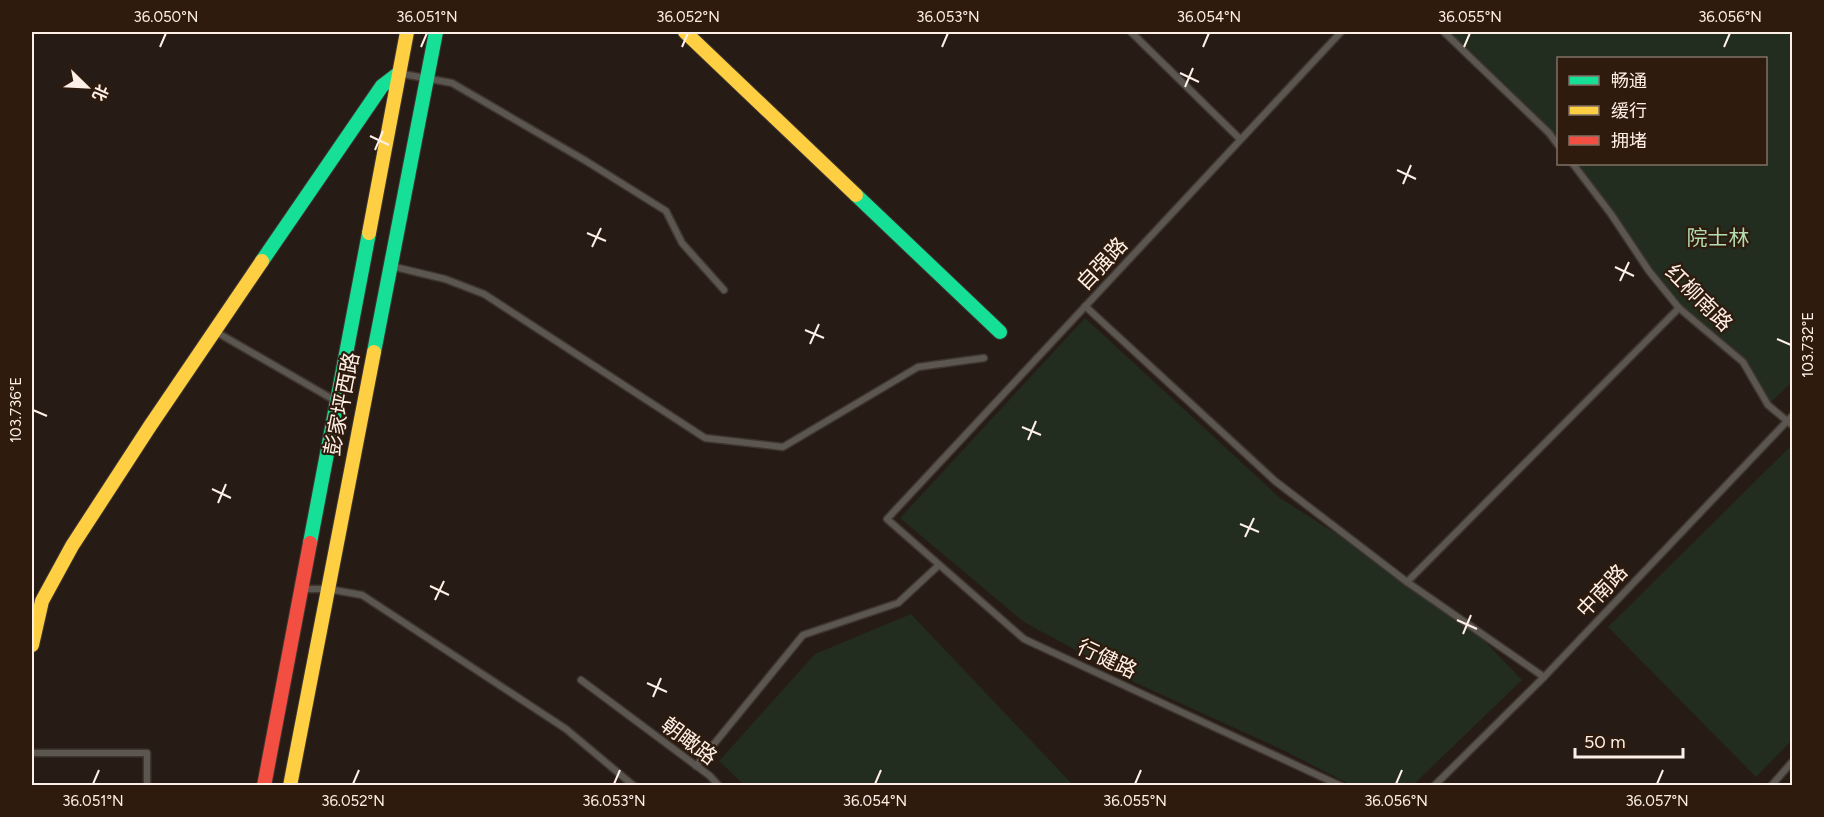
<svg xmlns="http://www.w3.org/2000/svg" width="1824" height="817" font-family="Figtree,'Noto Sans SC',sans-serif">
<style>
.green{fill:#222c1f}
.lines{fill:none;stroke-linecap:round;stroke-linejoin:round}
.lane-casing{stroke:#3f3630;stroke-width:9}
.fast-casing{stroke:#3f3630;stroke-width:16}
.slow-casing{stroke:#3f3630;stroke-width:16}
.jam-casing{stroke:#3f3630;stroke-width:16}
.lane{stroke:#5c5651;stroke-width:6}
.fast{stroke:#16e098;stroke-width:14}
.slow{stroke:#ffcf43;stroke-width:14}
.jam{stroke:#f24e42;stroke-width:14}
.ticks{fill:none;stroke:#fef0e7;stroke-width:2}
.labels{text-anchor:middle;stroke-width:4.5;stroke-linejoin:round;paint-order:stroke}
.park-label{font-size:21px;fill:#b2dbb0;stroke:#2e1b0e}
.street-label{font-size:21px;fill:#fef0e7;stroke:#2e1b0e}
.neatline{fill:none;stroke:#fef0e7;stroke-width:2}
.ticks-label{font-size:15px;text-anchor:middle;fill:#fef0e7}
</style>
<rect width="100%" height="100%" fill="#271c15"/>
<!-- green -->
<g class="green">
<path d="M1444,32H1792V382L1768,405L1743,362L1679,308L1574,164H1766V58H1558V143Z"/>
<path d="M1085,318L1280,498L1371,556L1470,626L1522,680L1413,785H1351L1283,750L1136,683L1024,622L900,518Z"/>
<path d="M1792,445V740L1756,777L1608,627Z"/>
<path d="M911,614L1073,785H744L719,761L815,654Z"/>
</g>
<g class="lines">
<defs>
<g id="lane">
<path d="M1131,32L1240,139"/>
<path d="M1341,32L887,519L1024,639L1341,786"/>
<path d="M1444,32L1549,133L1558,145"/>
<path d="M403,74L452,83L586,161L666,211L682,243L724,290"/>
<path d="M1573,164L1611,214L1649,271L1679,308L1743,362L1768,405L1792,425"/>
<path d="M391,266L445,279L484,294L705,438L783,447L918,367L984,358"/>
<path d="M1085,306L1275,481L1407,582L1544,677"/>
<path d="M218,333L334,400"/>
<path d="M1407,582L1679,308"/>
<path d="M303,589H328L362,595L566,729L634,786"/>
<path d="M581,680L710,776L719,786"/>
<path d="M32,753H147V786"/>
<path d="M696,766L803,635L898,603L939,565"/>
<path d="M1434,786L1544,677L1792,416"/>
<path d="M1771,786L1792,762"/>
</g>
<g id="fast">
<path d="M856,195L1000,332"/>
<path d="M262,261L382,86L399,73"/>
<path d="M374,352L436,32"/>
<path d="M310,543L369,233"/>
</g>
<g id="slow">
<path d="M685,32L856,195"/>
<path d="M369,233L407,32"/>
<path d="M32,645L42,601L72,546L150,426L262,261"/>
<path d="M290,786L374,352"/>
</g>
<path id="jam" d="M264,786L310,543"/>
</defs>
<!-- lane casing -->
<use href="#lane" class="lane-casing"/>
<!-- fast casing -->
<use href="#fast" class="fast-casing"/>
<!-- slow casing -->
<use href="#slow" class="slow-casing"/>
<!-- jam casing -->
<use href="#jam" class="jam-casing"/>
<!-- lane -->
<use href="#lane" class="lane"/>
<!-- fast -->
<use href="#fast" class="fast"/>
<!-- slow -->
<use href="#slow" class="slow"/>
<!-- jam -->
<use href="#jam" class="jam"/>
</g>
<!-- ticks -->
<path class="ticks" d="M160,47L166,33M421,47L427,33M682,47L688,33M942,47L948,33M1203,47L1209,33M1464,47L1470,33M1724,47L1730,33M1180,73L1199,82M1185,87L1193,68M370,136L389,145M375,150L383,131M1397,170L1416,179M1403,184L1411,165M587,233L606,241M592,247L601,228M1615,267L1634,276M1620,281L1629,262M805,330L824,338M1777,339L1791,345M810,344L819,324M33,410L47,416M1022,427L1041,435M1028,440L1036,421M212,489L231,498M218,503L226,484M1240,524L1259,532M1245,537L1254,518M430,586L449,595M435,600L444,581M1457,620L1477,629M1463,634L1471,615M647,683L667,692M653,697L661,678M93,784L99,770M353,784L359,770M614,784L620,770M875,784L881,770M1135,784L1141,770M1396,784L1402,770M1657,784L1663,770"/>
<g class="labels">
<!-- park labels -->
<g class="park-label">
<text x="1718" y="245">院士林</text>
</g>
<!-- street labels -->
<g class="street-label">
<text transform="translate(1102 264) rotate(-47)" y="7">自强路</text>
<text transform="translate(1699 298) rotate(45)" y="7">红柳南路</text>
<text transform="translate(342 404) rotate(-79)" y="7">彭家坪西路</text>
<text transform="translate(1602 591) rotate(-47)" y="7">中南路</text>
<text transform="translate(1107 659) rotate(25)" y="7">行健路</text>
<text transform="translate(689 741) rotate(37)" y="7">朝瞰路</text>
</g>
</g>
<!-- border -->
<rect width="1824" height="817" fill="none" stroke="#2e1b0e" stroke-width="66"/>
<!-- legend -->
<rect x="1557" y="57" width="210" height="108" fill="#2e1b0e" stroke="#817065" stroke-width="1.5"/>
<rect x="1569" y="76" width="30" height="9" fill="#16e098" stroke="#817065" stroke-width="1.5"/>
<text x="1611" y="87" font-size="18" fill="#fef0e7">畅通</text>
<rect x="1569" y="106" width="30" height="9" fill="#ffcf43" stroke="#817065" stroke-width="1.5"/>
<text x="1611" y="117" font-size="18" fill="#fef0e7">缓行</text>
<rect x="1569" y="136" width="30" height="9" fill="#f24e42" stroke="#817065" stroke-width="1.5"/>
<text x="1611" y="147" font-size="18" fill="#fef0e7">拥堵</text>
<!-- north arrow -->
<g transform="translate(87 87) rotate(114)" stroke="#2e1b0e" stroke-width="4.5" paint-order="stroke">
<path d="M0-4.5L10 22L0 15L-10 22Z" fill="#fef0e7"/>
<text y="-9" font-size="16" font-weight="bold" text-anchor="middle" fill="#fef0e7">北</text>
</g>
<!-- scale -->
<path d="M1575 748v9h108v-9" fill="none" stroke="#fef0e7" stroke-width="3"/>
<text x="1584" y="748" font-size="18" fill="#fef0e7" stroke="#2e1b0e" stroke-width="4.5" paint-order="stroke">50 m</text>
<rect x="33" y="33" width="1758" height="751" class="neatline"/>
<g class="ticks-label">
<text x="166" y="22">36.050°N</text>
<text x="427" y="22">36.051°N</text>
<text x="688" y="22">36.052°N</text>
<text x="948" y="22">36.053°N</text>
<text x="1209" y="22">36.054°N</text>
<text x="1470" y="22">36.055°N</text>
<text x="1730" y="22">36.056°N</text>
<text transform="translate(1808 345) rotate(-90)" y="5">103.732°E</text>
<text transform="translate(16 410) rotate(-90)" y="5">103.736°E</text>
<text x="93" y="806">36.051°N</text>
<text x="353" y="806">36.052°N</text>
<text x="614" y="806">36.053°N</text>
<text x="875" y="806">36.054°N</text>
<text x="1135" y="806">36.055°N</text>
<text x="1396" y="806">36.056°N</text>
<text x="1657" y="806">36.057°N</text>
</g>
</svg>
